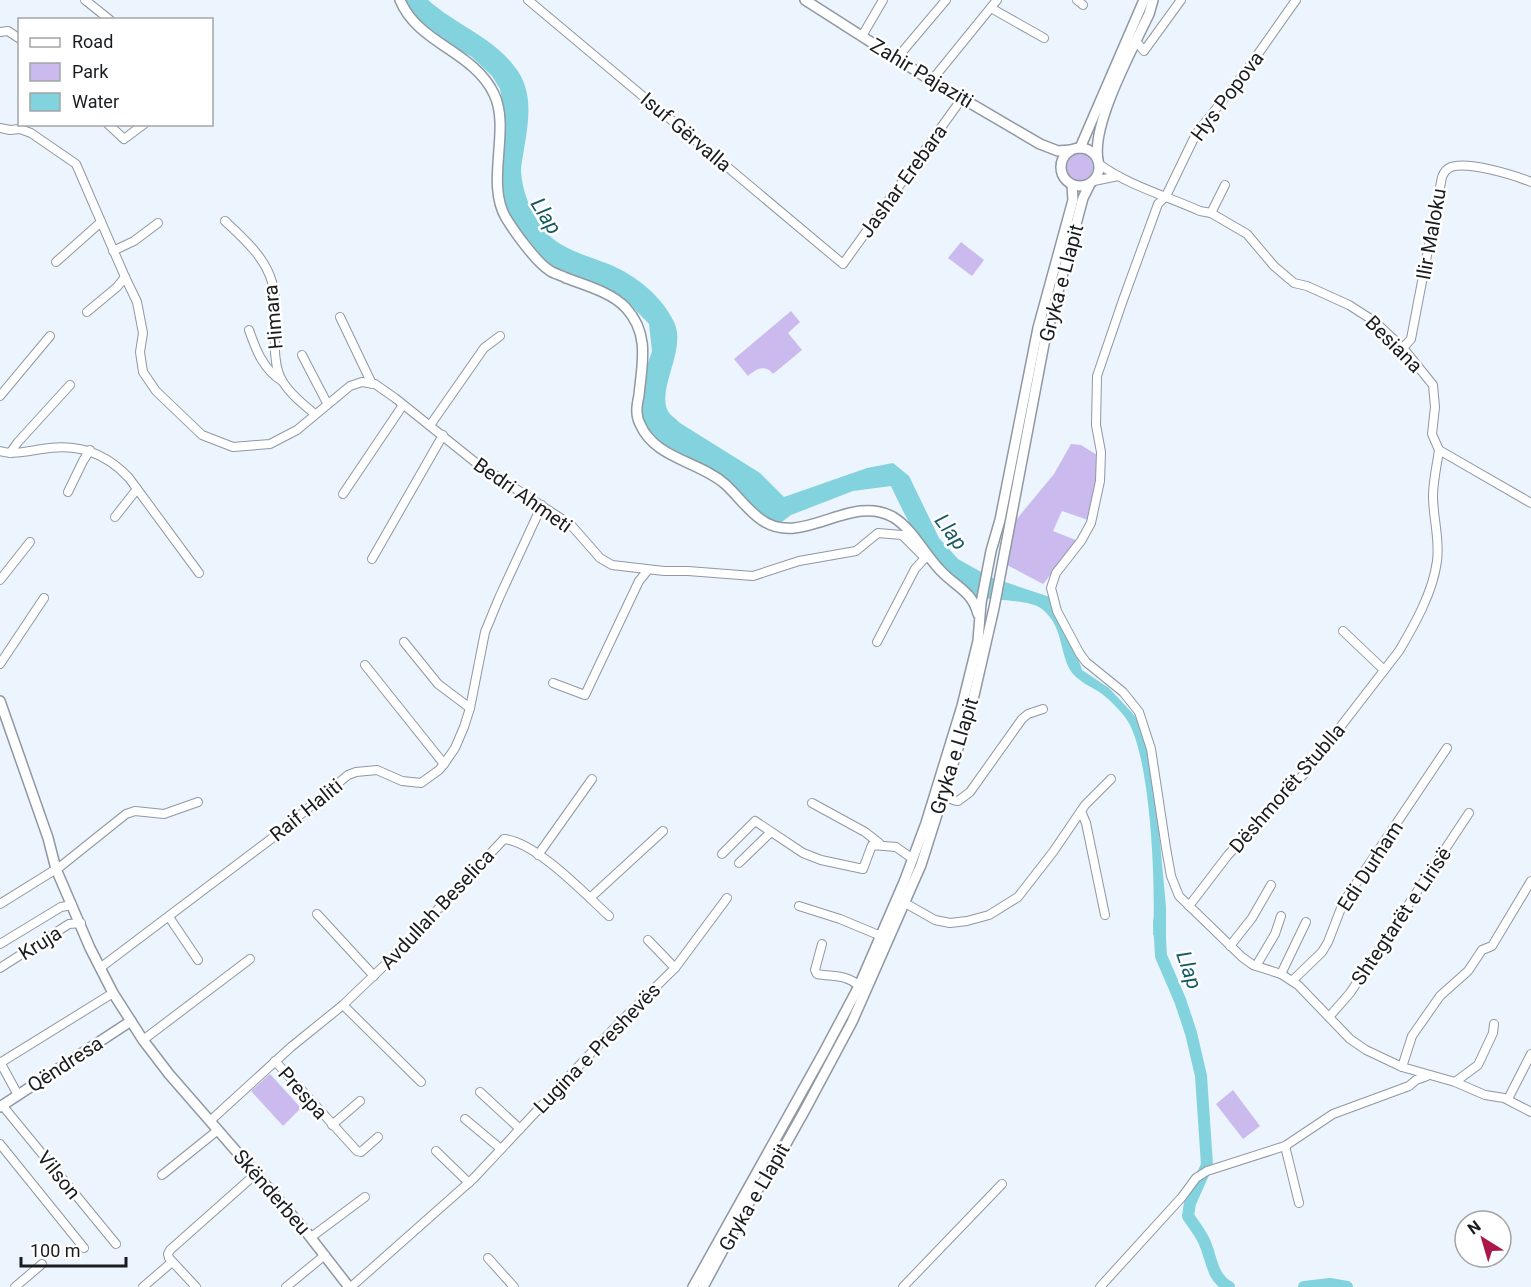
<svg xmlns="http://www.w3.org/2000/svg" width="1531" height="1287" font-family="Roboto,sans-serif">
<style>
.green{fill:#cabaed}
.water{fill:#83d3de}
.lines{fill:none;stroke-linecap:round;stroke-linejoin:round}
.river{stroke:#83d3de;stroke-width:12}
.minor-casing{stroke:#8f98a3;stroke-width:10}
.major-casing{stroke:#8f98a3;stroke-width:12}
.minor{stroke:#fff;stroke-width:8}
.major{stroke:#fff;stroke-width:9}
.labels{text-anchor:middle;stroke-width:5;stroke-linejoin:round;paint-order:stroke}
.street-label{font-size:20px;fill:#191c20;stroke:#fff}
.water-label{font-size:21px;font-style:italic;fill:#165a62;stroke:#fff}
</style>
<rect width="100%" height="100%" fill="#ecf4fd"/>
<!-- green -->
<g class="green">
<circle cx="1079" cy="167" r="14"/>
<path d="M961,242L984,260L972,276L948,258Z"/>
<path d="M791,311L800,322L788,333L802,350L773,374C765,364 756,369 748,376L734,359Z"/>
<path d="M1071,444L1081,445L1097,455C1100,476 1093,499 1088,520L1062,511L1053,531L1078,541L1043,584L1005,564L1011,526L1054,474Z"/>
<path d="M270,1074L301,1108L283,1126L251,1091Z"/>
<path d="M1233,1090L1260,1126L1243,1139L1216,1104Z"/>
</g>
<!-- water -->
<path class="water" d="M402,0H428C456,25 491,36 514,66C534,90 529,120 524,149C523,156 521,164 521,171C522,190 530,211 541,226C557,249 586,255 611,265C636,276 662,296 674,322C688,350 653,393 670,414C673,417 677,420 680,423L760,473L784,497L867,468L893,463L909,476L939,538L958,559L990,577L1053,598L1060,606L1082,670L1109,688L1135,716L1145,740L1158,820L1166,907V940L1153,935C1156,889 1151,756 1127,720C1121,711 1110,700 1102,694C1094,688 1083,684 1075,676C1058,659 1066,628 1042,609C1029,599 994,601 980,597C975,596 969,591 965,588C929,563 909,525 891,486L853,491L791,515L779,524L758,513L736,488L713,470L663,444L646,428L641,414L640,397L642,381L652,351L649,324L623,297L543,263L504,212L498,160L505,116L500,89L492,76L472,57L438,38L416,21Z"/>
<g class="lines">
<!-- river -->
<g class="river">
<path d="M1159,922L1161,956L1180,1000L1191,1033L1201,1076L1207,1165L1190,1203L1188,1216C1193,1224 1200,1232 1204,1241C1212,1258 1211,1277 1229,1287"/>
<path d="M1304,1287L1330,1284L1347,1287"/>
</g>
<defs>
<g id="minor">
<path d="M85,0L110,20"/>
<path d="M528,0L843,264L963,97"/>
<path d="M1077,0L1083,5"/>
<path d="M1296,0L1246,71L1196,134L1166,196L1158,204L1123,300L1097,376L1096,425L1101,452L1100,481L1091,523L1081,541L1056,573L1051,588L1057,611L1080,654L1086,662L1123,692L1139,712L1151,749L1166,848L1171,876L1179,896L1242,957L1253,965L1281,974L1298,985L1350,1039L1366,1050L1402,1067L1455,1082L1485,1095L1504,1098L1531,1112"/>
<path d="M991,8L1044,38"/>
<path d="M0,32L8,31L20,39"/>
<path d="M862,36L883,0"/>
<path d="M1136,41L1144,51L1181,0"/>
<path d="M897,58L946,0"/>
<path d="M932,80L997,0"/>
<path d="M108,124L124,139L144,124"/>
<path d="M0,128L10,130L20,129L31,133L76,164L125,277L137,302L143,333L140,352L143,372L156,391L202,435L233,447L270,444L297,430L350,386L362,382L368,383L375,384L395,398L475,462L571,525L600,558L612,565L664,571H688L753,576L799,561L856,551L878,533L902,535L925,558L915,569L877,642"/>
<path d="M1099,164C1129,186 1167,196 1200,211L1211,213L1247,234L1274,266L1294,283L1307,286L1349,305L1374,321L1403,348L1433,385L1435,407L1432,434L1439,450L1531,503"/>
<path d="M1094,181L1118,176"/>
<path d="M1211,213L1225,185"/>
<path d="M225,221C243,238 265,257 272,282C281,311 267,358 283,382C291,395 304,405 315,414"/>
<path d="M113,251L134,241L158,223"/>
<path d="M56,262L101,222"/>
<path d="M87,312L117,287L125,277"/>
<path d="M340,317L372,384"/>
<path d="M249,330C256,350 263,369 282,381"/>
<path d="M1403,348L1411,339L1442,177C1444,172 1446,169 1451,167C1468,161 1514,175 1531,182"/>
<path d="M302,355L327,403"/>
<path d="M0,396L50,336"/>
<path d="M431,424L484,348L500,336"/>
<path d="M0,451C14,455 28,451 42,449C77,443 105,452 129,478L199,573"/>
<path d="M10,453L18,442L70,385"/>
<path d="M68,492L83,461L90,450"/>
<path d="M343,494L403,405"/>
<path d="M115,517L137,489"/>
<path d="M372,559L443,435"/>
<path d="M0,580L30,542"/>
<path d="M1343,631L1384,670"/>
<path d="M404,642L438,684L470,708"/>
<path d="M0,664L44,598"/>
<path d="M365,665L444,764"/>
<path d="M553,683L585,695L639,581L648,570"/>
<path d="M945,790C948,797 950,800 958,801L970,792L1022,719L1028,714L1043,709"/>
<path d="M812,803L865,832L879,843"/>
<path d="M1081,811L1086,823L1105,915"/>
<path d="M722,854L755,821L803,853L821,860L863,869L872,845L896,847L913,859"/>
<path d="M538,855L592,779"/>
<path d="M739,863L771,832"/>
<path d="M590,898L663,831"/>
<path d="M905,903L935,920L950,923L967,921L989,915L1018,897L1053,852L1085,805L1111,779"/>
<path d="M0,904L61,866L126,814L135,811L164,814L198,802"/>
<path d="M799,906L840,919L881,936"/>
<path d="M1189,906L1228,855L1304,774L1399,651C1415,624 1433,592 1437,561C1440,539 1433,518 1433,496C1433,481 1437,465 1439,450"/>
<path d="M317,914L374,976"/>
<path d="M169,917L198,960"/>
<path d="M648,940L675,968"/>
<path d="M0,944L61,907L72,905"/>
<path d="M822,944L815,970L817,974C833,977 846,974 859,986"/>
<path d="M1230,946L1252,918L1271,885"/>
<path d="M1256,966L1275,934L1281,916"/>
<path d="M0,968L69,924L81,923"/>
<path d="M100,968L275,836L348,775L356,772L377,770L402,781L421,783L439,770L444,764L455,748L464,727L470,708L485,632L499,598L542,505"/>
<path d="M1281,974L1306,922"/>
<path d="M1292,981L1322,952L1328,942L1343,903L1447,748"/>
<path d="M343,1005L421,1082"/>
<path d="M1329,1017L1350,993L1469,813"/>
<path d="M143,1040L250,959"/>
<path d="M275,1061L357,1151L361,1152L378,1137"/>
<path d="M0,1062L18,1095"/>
<path d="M0,1063L113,993"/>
<path d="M1402,1067L1412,1036L1440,996L1468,971L1482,950L1492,946L1531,881"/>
<path d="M1455,1082L1478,1065L1493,1033L1494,1024"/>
<path d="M480,1092L520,1129"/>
<path d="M1508,1099L1531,1054"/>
<path d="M2,1105L116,1244"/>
<path d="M465,1119L501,1149"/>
<path d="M210,1121L291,1047L343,1005L391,959L504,839C536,842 585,894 609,916"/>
<path d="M332,1125L360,1101"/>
<path d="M0,1144L84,1248"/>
<path d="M1285,1146L1299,1203"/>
<path d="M436,1151L469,1183"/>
<path d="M162,1175L218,1130"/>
<path d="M310,1236L314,1235L365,1197"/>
<path d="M488,1258L514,1287"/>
<path d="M15,1287L42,1264"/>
<path d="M143,1287L172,1262"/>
<path d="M196,1287L169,1258L168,1254L170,1250L250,1179L258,1175"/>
<path d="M286,1287L325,1255"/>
<path d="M351,1287L474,1178L621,1021L675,968L727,898"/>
<path d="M903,1287L1002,1184"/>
<path d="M1100,1287L1182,1197L1196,1178L1207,1171L1285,1146L1333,1114L1409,1086L1416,1080L1427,1076"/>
</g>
<g id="major">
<path d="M400,0C418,44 474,51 494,94C511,129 485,183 506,218C514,231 536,262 549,270C554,274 561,275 566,278C585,285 613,293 626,308C650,334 642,364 639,395C637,405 635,414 640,424C655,459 699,461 725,484C737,495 746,508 759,518C800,551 849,492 893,517C913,529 925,555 941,571C956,587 972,591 978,614"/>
<path d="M805,0L924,76L1040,144L1058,151L1071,150"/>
<circle cx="1080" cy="167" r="19"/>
<path d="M1080,148L1144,0"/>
<path d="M1098,160C1091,124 1133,48 1149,14L1153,0"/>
<path d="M0,701L48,838L56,869L90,948L113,993L143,1040L169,1074L304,1229L349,1287"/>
<path d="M0,1107L131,1021"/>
<path d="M693,1287L824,1052L859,986L904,882L926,823L962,706L978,641L981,603L991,551L1000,520L1038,328L1073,200L1072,185"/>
<path d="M703,1287L746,1207L773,1167L806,1108L852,1022L921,865L972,704L994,608L1044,344L1083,198L1090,184"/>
</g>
</defs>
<!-- minor casing -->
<use href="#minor" class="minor-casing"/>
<!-- major casing -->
<use href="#major" class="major-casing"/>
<!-- minor -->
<use href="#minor" class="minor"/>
<!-- major -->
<use href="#major" class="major"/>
</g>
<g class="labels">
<!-- street labels -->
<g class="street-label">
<text transform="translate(922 73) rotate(31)" y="7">Zahir Pajaziti</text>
<text transform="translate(1227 96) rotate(-53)" y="7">Hys Popova</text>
<text transform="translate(686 132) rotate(40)" y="7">Isuf Gërvalla</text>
<text transform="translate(903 181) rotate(-54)" y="7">Jashar Erebara</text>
<text transform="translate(1431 234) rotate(-80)" y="7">Ilir Maloku</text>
<text transform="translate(1061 283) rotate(-75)" y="7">Gryka e Llapit</text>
<text transform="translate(273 317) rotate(-95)" y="7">Himara</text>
<text transform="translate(1394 344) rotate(45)" y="7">Besiana</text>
<text transform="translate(523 495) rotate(35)" y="7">Bedri Ahmeti</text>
<text transform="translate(954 756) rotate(-73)" y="7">Gryka e Llapit</text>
<text transform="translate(1287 788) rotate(-49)" y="7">Dëshmorët Stublla</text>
<text transform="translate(306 810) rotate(-39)" y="7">Raif Haliti</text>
<text transform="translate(1370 866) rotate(-57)" y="7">Edi Durham</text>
<text transform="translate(437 909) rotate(-47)" y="7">Avdullah Beselica</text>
<text transform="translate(1401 916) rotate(-56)" y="7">Shtegtarët e Lirisë</text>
<text transform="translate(40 943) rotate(-32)" y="7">Kruja</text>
<text transform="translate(597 1048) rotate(-46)" y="7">Lugina e Preshevës</text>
<text transform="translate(65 1064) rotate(-33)" y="7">Qëndresa</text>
<text transform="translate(303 1093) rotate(48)" y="7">Prespa</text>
<text transform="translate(59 1175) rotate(51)" y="7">Vilson</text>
<text transform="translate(272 1192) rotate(49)" y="7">Skënderbeu</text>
<text transform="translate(754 1197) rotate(-60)" y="7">Gryka e Llapit</text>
</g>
<!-- water labels -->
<g class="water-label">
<text transform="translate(546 216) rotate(58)" y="7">Llap</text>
<text transform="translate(951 532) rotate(53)" y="7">Llap</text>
<text transform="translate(1189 970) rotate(71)" y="7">Llap</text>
</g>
</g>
<!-- legend -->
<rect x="18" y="18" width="195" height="108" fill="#ffffff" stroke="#a3a4a6" stroke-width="1.5"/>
<rect x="30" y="38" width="30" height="9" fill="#ffffff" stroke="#a3a4a6" stroke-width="1.5"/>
<text x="72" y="48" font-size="18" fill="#191c20">Road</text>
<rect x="30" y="63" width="30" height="18" fill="#cabaed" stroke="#a3a4a6" stroke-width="1.5"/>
<text x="72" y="78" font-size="18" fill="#191c20">Park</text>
<rect x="30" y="93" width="30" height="18" fill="#83d3de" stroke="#a3a4a6" stroke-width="1.5"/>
<text x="72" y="108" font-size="18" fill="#191c20">Water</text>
<!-- north arrow -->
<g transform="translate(1483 1239) rotate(323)"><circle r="28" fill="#ffffff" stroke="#a3a4a6" stroke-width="1.5"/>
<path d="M0-4.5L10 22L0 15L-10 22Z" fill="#ab174a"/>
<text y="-9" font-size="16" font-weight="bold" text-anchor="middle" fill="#191c20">N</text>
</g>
<!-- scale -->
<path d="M21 1257v9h105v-9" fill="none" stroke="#191c20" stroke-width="3"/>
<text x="30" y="1257" font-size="18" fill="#191c20" stroke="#ffffff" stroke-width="4.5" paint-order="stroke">100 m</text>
</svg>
